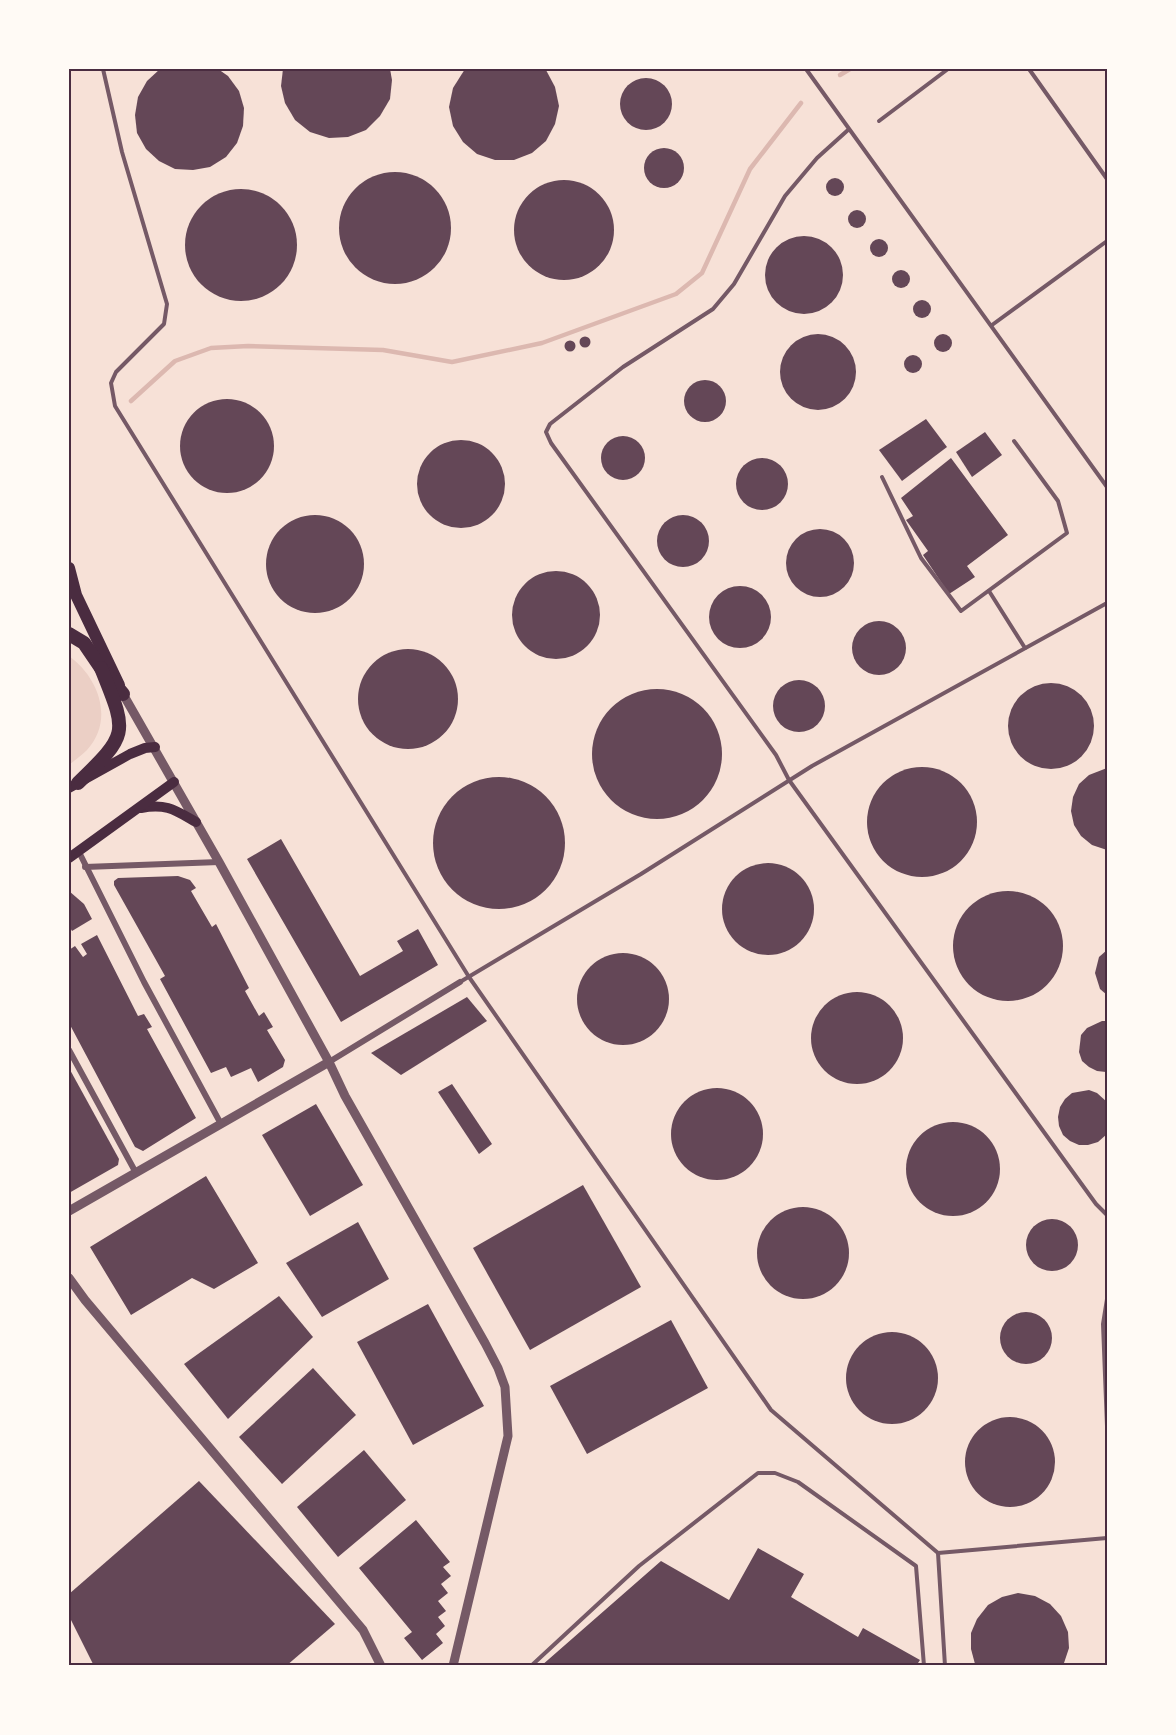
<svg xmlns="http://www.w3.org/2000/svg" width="1176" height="1735" font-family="Montserrat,sans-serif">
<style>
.green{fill:#ebcfc5}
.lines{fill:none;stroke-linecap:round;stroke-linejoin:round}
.stream{stroke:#dcb8b0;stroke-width:4.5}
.building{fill:#644757}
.service{stroke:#755966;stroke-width:4}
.minor{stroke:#755966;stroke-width:6}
.tertiary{stroke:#755966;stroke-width:9}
.secondary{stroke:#4a2c40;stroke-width:10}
.trunk{stroke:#4a2c40;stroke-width:12}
.motorway{stroke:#4a2c40;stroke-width:14}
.neatline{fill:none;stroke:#4a2c40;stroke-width:2}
</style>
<rect width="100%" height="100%" fill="#f7e1d7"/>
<!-- green -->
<path class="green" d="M69,656C98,677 115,719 87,750C82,755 75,760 69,765Z"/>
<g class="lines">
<!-- stream -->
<g class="stream">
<path d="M840,75L850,69"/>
<path d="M131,401L175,361L211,348L248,346L383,350L452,362L542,343L676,294L702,273L750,169L801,103"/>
</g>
</g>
<!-- building -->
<g class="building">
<path d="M160,69H218L228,76L239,91L244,108L243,126L237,143L226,157L210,167L193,170L175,169L159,161L146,149L137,133L135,115L138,97L147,81Z"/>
<path d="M283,69H390L392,80L390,99L380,116L366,130L348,137L329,138L310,132L295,120L285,103L281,86Z"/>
<path d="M465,69L546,70L555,87L559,106L555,124L546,141L532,153L514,160H495L477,154L463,142L453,126L449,107L453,88Z"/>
<circle cx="646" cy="104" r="26"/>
<circle cx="664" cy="168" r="20"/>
<circle cx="395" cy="228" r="56"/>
<circle cx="835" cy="187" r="9"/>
<circle cx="564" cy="230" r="50"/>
<circle cx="241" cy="245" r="56"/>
<circle cx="857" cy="219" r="9"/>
<circle cx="804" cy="275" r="39"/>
<circle cx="879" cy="248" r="9"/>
<circle cx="901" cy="279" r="9"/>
<circle cx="922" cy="309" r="9"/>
<circle cx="818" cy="372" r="38"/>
<circle cx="943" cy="343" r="9"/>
<circle cx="585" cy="342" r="5.5"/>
<circle cx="570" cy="346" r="5.5"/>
<circle cx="913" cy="364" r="9"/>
<circle cx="705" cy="401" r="21"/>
<circle cx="227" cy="446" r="47"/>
<path d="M926,419L947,447L902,481L879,450Z"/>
<path d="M985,432L1002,455L972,477L956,452Z"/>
<circle cx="623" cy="458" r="22"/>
<circle cx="461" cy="484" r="44"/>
<circle cx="762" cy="484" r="26"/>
<path d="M951,458L1008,535L967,566L975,577L949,594L923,555L928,551L906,520L913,516L901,498Z"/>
<circle cx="315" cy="564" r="49"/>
<circle cx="683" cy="541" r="26"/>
<circle cx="820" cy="563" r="34"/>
<circle cx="556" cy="615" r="44"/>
<circle cx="740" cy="617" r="31"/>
<circle cx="879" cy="648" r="27"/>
<circle cx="408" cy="699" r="50"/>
<circle cx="799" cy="706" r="26"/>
<circle cx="1051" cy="726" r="43"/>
<circle cx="657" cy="754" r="65"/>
<circle cx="922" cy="822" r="55"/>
<path d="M1107,768V850L1092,845L1081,836L1074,825L1071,811L1073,797L1079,784L1089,775Z"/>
<circle cx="499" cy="843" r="66"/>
<path d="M281,839L360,976L403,951L397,941L418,929L438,965L341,1022L247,859Z"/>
<circle cx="768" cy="909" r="46"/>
<path d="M178,876L190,880L196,888L191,891L212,927L216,924L249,988L245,991L259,1016L264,1012L273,1027L267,1030L285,1060L283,1067L258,1082L251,1068L231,1077L226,1067L211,1073L160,979L165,976L114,885V881L118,878Z"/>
<circle cx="1008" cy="946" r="55"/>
<path d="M69,891L84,904L92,919L72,931L69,926Z"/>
<path d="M97,935L138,1016L144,1014L152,1027L147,1029L196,1118L143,1151L135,1147L69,1023V950L75,946L83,957L87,954L81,944Z"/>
<path d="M1107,950V995L1100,989L1095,973L1099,957Z"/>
<circle cx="623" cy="999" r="46"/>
<circle cx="857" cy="1038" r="46"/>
<path d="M467,997L487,1021L401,1075L371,1053Z"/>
<path d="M1102,1021H1107L1106,1072L1097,1071L1089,1067L1082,1061L1079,1052L1081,1035L1087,1028Z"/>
<path d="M69,1068L119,1159L118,1165L69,1193Z"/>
<path d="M452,1084L492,1144L479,1154L438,1092Z"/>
<circle cx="717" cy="1134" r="46"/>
<path d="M1089,1090L1097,1093L1107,1102V1134L1098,1142L1088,1145H1079L1070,1141L1063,1135L1059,1126L1058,1117L1060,1107L1065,1099L1072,1093Z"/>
<path d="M316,1104L363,1185L310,1216L262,1135Z"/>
<circle cx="953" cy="1169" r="47"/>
<path d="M206,1176L258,1263L214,1289L192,1278L131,1315L90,1247Z"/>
<path d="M583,1185L641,1287L530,1350L473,1248Z"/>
<circle cx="803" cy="1253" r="46"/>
<circle cx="1052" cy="1245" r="26"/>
<path d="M358,1222L389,1279L322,1317L286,1263Z"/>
<path d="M279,1296L313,1337L228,1419L184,1364Z"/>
<path d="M428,1304L484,1406L413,1445L357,1342Z"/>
<circle cx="1026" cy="1338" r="26"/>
<path d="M671,1320L708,1388L587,1454L550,1386Z"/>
<circle cx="892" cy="1378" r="46"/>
<path d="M313,1368L356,1415L282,1484L239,1437Z"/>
<circle cx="1010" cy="1462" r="45"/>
<path d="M364,1450L406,1500L338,1557L297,1507Z"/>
<path d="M199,1481L335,1624L286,1666H94L69,1616V1594Z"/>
<path d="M416,1520L450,1562L443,1567L451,1576L441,1584L448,1593L438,1601L446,1611L438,1617L445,1626L436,1634L443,1643L422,1660L404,1638L412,1632L359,1568Z"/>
<path d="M758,1548L804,1574L791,1597L858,1637L863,1628L920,1660L916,1666H541L661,1561L729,1600Z"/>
<path d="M1018,1593L1035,1596L1050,1604L1061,1616L1068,1632L1069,1648L1063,1666H976L975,1664L971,1649V1633L977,1619L988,1605L1002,1597Z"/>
</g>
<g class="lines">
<!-- service -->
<g class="service">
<path d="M103,69L122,152L167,304L164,324L116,372L111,383L115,406L469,977L771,1410L938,1553L945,1666"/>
<path d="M806,69L1107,487"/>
<path d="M1029,69L1107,179"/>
<path d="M879,121L948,69"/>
<path d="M848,130L817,158L785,196L734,284L713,309L623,367L550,424L546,432L551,443L776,755L789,780L1096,1204L1107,1215"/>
<path d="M992,325L1107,241"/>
<path d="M882,477L921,558L961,611L1067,533L1058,501L1014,441"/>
<path d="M989,591L1025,648"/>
<path d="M460,982L641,874L812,766L1107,603"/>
<path d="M1107,1299L1103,1324L1107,1426"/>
<path d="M938,1553L1107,1538"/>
<path d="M531,1666L639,1566L758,1473H775L798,1482L916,1566L924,1666"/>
</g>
<!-- minor -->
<g class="minor">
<path d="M79,852L144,982L221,1124"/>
<path d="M85,867L219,862"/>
<path d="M69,1050L136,1173"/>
<path d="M329,1062L460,982"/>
</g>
<!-- tertiary -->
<g class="tertiary">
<path d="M123,694L219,862L329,1062L345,1096L485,1343L498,1368L505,1387L508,1436L453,1666"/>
<path d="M69,1211L329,1062"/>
<path d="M69,1278L85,1300L363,1630L381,1666"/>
</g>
<!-- secondary -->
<g class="secondary">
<path d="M69,788L130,754L145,748L155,747"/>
<path d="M141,808C166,803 175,810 196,822"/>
<path d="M69,858L174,782"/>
</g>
<!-- trunk -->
<path class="trunk" d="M69,568L76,595L119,685"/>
<!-- motorway -->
<g class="motorway">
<path d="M69,634L84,643L101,668L123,694"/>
<path d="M78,783C130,733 127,733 101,668"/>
</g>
</g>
<!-- border -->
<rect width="1176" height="1735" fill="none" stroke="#fffaf5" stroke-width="141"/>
<rect x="70" y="70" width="1036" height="1594" class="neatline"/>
</svg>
